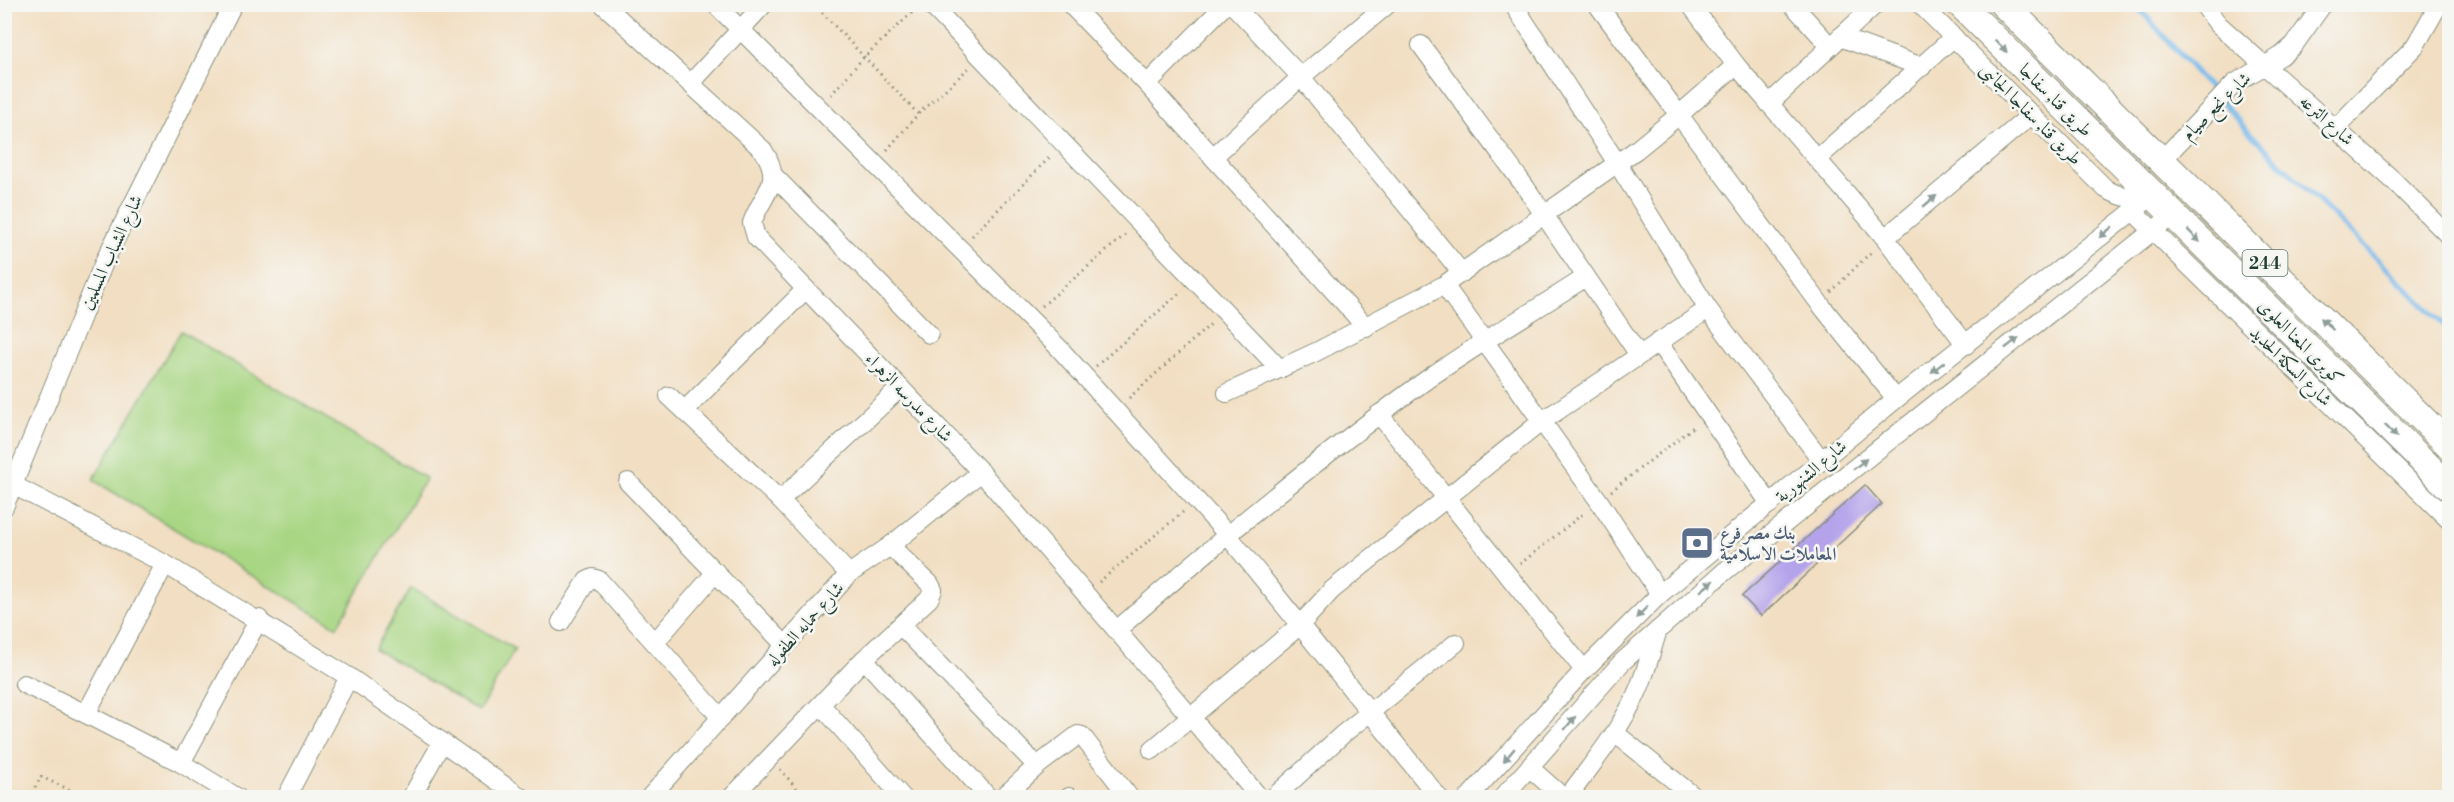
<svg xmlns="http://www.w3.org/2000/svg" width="2454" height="802" font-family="'Libre Bodoni',Amiri,serif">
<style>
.green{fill:#a8d683;stroke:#648a5c;stroke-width:1.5}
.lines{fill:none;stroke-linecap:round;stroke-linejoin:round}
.stream{stroke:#73b8ea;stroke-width:5}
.building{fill:#b4a3eb}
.minor-casing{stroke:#888e7c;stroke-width:20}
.highway-casing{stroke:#888e7c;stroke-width:29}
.path{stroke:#888e7c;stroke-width:3;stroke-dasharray:1.5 4.5;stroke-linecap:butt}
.minor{stroke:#fff;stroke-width:18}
.highway{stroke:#fff;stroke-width:27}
.oneway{fill:#8f9e9a}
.labels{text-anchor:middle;stroke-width:5;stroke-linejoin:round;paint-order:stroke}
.shield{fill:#f6f6f2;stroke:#60746d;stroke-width:1.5}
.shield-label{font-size:16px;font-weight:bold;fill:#1f3d34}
.street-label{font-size:18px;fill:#1f3d34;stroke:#f6f6f2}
.service-label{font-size:18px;font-weight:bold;fill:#4e5e75;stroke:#f6f6f2;text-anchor:start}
</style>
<rect width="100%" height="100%" fill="#f6f6f2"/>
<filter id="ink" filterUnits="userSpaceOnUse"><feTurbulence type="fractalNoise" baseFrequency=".0167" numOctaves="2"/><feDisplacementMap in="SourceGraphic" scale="12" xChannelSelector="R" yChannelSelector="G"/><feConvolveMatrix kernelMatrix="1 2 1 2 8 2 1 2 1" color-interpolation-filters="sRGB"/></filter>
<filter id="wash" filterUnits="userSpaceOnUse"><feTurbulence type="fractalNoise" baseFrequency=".008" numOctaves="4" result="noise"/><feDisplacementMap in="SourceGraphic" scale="24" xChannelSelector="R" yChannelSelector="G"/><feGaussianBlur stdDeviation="1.35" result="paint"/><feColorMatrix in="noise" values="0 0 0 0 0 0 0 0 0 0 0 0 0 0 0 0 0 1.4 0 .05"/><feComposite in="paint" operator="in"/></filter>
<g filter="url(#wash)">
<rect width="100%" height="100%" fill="#f2dfc3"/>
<!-- green -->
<g class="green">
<path d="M181,331L426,478L337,627L93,480Z"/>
<path d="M411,588L515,649L479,711L375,649Z"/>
</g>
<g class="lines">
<!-- stream -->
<path class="stream" d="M2135,4L2251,134L2450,331"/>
</g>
<g id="blocks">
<!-- building -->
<path class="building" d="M1865,485L1882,504L1761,616L1742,596Z"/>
</g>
</g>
<g filter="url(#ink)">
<use href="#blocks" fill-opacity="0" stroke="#888e7c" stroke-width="1.5"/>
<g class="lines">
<defs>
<g id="minor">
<path d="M603,4L763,150C785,183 762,193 752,223L756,237L981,472L1260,798"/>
<path d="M715,4L1058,347L1226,533L1439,798"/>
<path d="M930,4L1280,369"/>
<path d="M1070,4L1147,84L1366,327"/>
<path d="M1232,4L1301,77L1462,273"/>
<path d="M1513,4L1617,163L1708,309L1822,461"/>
<path d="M1597,4L1679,115L1736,65"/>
<path d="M1690,4L1736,65L1885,238L1966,345"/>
<path d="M1792,4L1830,46"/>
<path d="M1920,4L2106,189C2122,198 2134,200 2152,196"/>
<path d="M2203,4L2218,24L2394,181L2450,237"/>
<path d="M1840,37L1922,67"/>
<path d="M1421,45L1526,188L1639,355"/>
<path d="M691,83L764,4"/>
<path d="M1147,84L1226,4"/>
<path d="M1769,104L1876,4"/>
<path d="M2336,128L2415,46L2439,4"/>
<path d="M1213,157L1301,77L1388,4"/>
<path d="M1817,159L1954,37"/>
<path d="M2161,161L2235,83L2281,56L2294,45L2323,4"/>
<path d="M774,176L929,334"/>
<path d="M2133,211L2450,521"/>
<path d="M1885,238L2031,115"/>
<path d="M1444,285L1599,501L1660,594"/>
<path d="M1658,342L1770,504"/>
<path d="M1227,393L1316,352L1444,285L1636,150L1679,115L1820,304L1896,399"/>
<path d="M669,396L780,500"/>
<path d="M685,410L806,289"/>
<path d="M1379,414L1584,670"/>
<path d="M628,482L785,645"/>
<path d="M13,485L165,564L86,714L181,763L238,798"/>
<path d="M4,507L105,260L233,4"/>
<path d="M165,564L349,677L522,798"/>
<path d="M849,574L780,500L900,388"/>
<path d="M561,622L587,581L593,578L599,580L721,718"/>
<path d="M902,627L1037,766"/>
<path d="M1118,629C1218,541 1320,456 1429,378C1479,343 1534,311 1586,277"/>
<path d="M656,641L716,572"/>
<path d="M864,659L989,798"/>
<path d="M24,684L86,714"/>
<path d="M821,705L903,798"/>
<path d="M1615,733L1696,798"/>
<path d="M1152,750L1300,625L1332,590L1541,422L1708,309"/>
<path d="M181,763L259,619"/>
<path d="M1530,768L1564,798"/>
<path d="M1069,797L1070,798"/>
<path d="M286,798L349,677"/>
<path d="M411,798L442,742"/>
<path d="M649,798L849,574L890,546L981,472"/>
<path d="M731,798L864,659L929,599L933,590L930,584L890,546"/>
<path d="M1002,798L1037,766L1078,735L1082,736L1130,798"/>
<path d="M1273,798L1343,734L1456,643"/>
<path d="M1468,798L1584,670L1660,594L1896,399L2152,196"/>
<path d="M1502,798L1622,662L1725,571L2173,215"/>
<path d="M1567,798C1589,768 1614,738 1631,705C1644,681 1650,655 1658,630"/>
</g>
<g id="highway">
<path d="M1960,4L2450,488"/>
<path d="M2003,4L2450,446"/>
</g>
</defs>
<!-- minor casing -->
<use href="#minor" class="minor-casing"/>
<!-- highway casing -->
<use href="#highway" class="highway-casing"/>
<!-- path -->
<g class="path">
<path d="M814,4L918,114"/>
<path d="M831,95L863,58L915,10"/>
<path d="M887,150L918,114L969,68"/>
<path d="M972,236L1052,155"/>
<path d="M1831,292L1873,250"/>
<path d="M1042,306L1126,234"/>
<path d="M1096,366L1182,291"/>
<path d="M1129,398L1213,322"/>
<path d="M1611,491L1696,425"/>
<path d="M1520,564L1585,512"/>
<path d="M1099,582L1183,512"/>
<path d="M780,769L805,798"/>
<path d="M29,798L41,777L88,798"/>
</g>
<!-- minor -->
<use href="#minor" class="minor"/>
<!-- highway -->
<use href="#highway" class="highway"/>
</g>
<!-- one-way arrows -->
<defs><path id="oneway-solid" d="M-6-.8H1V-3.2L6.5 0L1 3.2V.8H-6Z" transform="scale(1.5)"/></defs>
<g class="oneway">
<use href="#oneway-solid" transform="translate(2001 46) rotate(45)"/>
<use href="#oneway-solid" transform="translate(1930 201) rotate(-40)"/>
<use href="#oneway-solid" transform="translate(2106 232) rotate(141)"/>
<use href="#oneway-solid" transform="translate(2194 236) rotate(45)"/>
<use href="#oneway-solid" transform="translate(2327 324) rotate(-136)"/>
<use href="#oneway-solid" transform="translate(2012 343) rotate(-38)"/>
<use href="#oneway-solid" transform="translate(1938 367) rotate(142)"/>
<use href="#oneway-solid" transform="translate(2391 431) rotate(45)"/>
<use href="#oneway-solid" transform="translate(1860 464) rotate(-38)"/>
<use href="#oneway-solid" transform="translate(1707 586) rotate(-40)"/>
<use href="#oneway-solid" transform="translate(1642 612) rotate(135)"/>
<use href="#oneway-solid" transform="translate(1570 723) rotate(-50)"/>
<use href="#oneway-solid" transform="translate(1509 755) rotate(130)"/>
</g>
</g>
<!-- icons -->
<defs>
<symbol id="bank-square" viewBox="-11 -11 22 22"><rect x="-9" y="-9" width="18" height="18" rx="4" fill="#5c6f8a" stroke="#f6f6f2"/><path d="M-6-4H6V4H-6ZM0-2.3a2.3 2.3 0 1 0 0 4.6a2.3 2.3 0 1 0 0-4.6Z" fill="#fff"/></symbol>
</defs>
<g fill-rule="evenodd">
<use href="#bank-square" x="1678" y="524" width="38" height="38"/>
</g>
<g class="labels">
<!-- shield labels -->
<rect class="shield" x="2242.5" y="250" width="45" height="26" rx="4.5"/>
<g class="shield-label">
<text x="2265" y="269">244</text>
</g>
<!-- street labels -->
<g class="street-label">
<text transform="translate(2056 100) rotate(45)" y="6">طريق قنا, سفاجا</text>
<text transform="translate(2216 106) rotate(-44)" y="6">شارع نجع صيام</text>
<text transform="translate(2031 114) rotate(45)" y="6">طريق قنا, سفاجا الجانبى</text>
<text transform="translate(2327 120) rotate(42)" y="6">شارع الترعه</text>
<text transform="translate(111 252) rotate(-65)" y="6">شارع الشباب المسلمين</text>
<text transform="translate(2301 342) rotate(45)" y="6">كوبرى المعنا العلوى</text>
<text transform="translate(2291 366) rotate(44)" y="6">شارع السكة الحديد</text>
<text transform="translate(909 397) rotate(46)" y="6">شارع مدرسه الزهراء</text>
<text transform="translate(1811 471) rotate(-40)" y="6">شارع الشنهورية</text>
<text transform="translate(805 624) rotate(-48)" y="6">شارع حمايه الطفوله</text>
</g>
<!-- service labels -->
<g class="service-label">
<text x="1720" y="539">بنك مصر فرع<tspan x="1720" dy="21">المعاملات الاسلامية</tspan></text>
</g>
</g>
<!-- margin -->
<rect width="2454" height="802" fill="none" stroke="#f6f6f2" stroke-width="24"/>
</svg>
